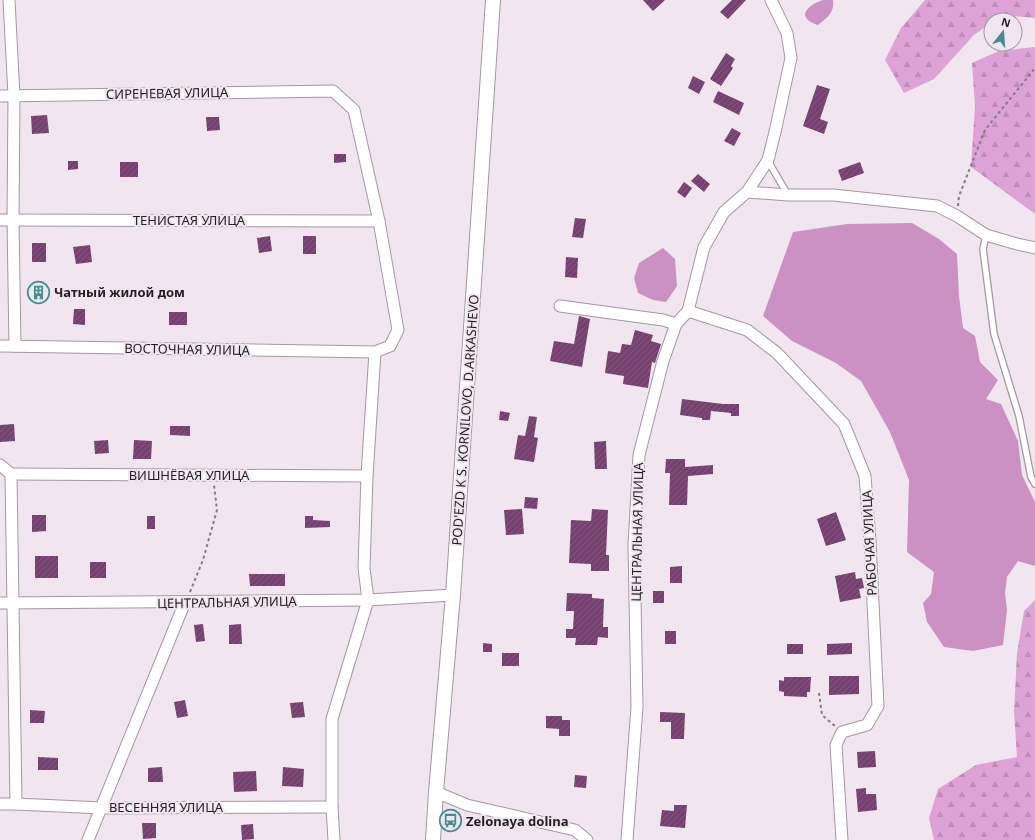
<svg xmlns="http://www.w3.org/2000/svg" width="1035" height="840" font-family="'Noto Sans',sans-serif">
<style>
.forest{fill:url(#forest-firs)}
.water{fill:#cb91c3}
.building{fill:url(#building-hatch)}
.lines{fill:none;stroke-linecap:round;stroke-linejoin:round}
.service-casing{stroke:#a398a1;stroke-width:8}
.minor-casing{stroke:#a398a1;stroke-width:13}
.tertiary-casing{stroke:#a398a1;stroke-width:16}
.path{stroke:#827b81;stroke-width:2;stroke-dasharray:3 3;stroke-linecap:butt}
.service{stroke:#fff;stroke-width:5.5}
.minor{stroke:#fff;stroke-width:11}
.tertiary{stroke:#fff;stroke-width:14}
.labels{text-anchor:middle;stroke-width:4;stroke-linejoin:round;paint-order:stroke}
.street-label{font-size:13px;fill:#221e21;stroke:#f1e6ef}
.poi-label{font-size:13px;font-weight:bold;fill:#221e21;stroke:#f1e6ef;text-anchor:start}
</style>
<defs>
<pattern id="forest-firs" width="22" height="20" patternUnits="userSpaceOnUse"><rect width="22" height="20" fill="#dea3d6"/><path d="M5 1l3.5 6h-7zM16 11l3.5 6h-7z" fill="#be8cb7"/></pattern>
<pattern id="building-hatch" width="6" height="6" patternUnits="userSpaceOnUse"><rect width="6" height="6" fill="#75416f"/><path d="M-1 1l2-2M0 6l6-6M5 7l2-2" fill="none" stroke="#835a7e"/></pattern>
</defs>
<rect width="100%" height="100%" fill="#f1e6ef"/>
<!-- forest -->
<g class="forest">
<path d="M925,0H1035V18L1003,15L996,20H991V23L974,35L934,79L904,93L885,60L901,28Z"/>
<path d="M1035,47V214L971,167L975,106L972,63L999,51Z"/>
<path d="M1035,600V840H934L929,818L938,789L976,765L1017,757L1014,712L1017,653L1024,611Z"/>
</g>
<!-- water -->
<g class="water">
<path d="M823,0H833C835,12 827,18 818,25C795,18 807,5 823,0Z"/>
<path d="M912,223L939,239L957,254L959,296L963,328L975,336L980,362L998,380L986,399L1001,404L1018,441L1022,475L1035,502V566L1018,561L1007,577L1005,593L1007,610L1003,645L973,651L944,647L927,622L923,603L931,594L934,572L907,552L909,480L890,432L861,381L836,363L792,341L763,316L793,232L847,224Z"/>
<path d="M663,248L675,259L677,286L666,302L653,300L638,293L634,278L639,263Z"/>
</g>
<!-- building -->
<g class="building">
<path d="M643,0H665L653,11Z"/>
<path d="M732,0H746L728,19L720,12Z"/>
<path d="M726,53L735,59L731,66L733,68L721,86L710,79Z"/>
<path d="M693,76L705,82L699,94L688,88Z"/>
<path d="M817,85L830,89L820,119L828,122L824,134L803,126Z"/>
<path d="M718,91L744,103L739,115L713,102Z"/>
<path d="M47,115L49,133L32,134L31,116Z"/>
<path d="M206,117H219L220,130L207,131Z"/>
<path d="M732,128L741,133L734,146L724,141Z"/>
<path d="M334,154H346V162L334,163Z"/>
<path d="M68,161H78V169L68,170Z"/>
<rect x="120" y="162" width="18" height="15"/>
<path d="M860,162L864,173L842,181L838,170Z"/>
<path d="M698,174L710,184L704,192L691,181Z"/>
<path d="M684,182L692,188L685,198L677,192Z"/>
<path d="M575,218L586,219L583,238L572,237Z"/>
<path d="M270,236L272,251L259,253L257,238Z"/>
<rect x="303" y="236" width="13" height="18"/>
<rect x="32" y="243" width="14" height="19"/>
<path d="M90,245L92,262L76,264L73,247Z"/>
<path d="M566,257L578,258L577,278L565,277Z"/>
<rect x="31" y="284" width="15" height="17"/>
<path d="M74,309H85V325L73,324Z"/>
<rect x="169" y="312" width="18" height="13"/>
<path d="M579,316L590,319L582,367L550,361L554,341L574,344Z"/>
<path d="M635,330L653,335L651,341L661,344L655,363L652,362L648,388L623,384L624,376L605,373L608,351L620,353L622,344L631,345Z"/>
<path d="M682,399L723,404H739V416H731V413L711,411L710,420H702V418L680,415Z"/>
<path d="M500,411L510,413L508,421L499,420Z"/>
<path d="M529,416L537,417L534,437L538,438L534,462L514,459L518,435L525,436Z"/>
<path d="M14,424L15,441L0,442V425Z"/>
<path d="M170,426H190V436L170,435Z"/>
<path d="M108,440L109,453L95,454L94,441Z"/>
<path d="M134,440L152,441L151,459H133Z"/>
<path d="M606,441L607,469H595L594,442Z"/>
<path d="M666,459H685V467L713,465V474L688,476L687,505H669L670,473H665Z"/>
<path d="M525,497L538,498L537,509L524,508Z"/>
<path d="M522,509L524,534L506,535L504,510Z"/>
<path d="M592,509L608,510L606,555H609V571H591V564L569,563L571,520L591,521Z"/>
<path d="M836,512L846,540L826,546L817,519Z"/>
<path d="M32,515H46V531L32,532Z"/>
<rect x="147" y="516" width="8" height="13"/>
<path d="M305,516H313V520L330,521V527L305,528Z"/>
<rect x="35" y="556" width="23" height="22"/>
<rect x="90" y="562" width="16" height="16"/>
<path d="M682,566V583H670V567Z"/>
<path d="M855,572L856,579L862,578L864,588L859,589L861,598L840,602L835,576Z"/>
<path d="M249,574H285V586H250Z"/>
<rect x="653" y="591" width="11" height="12"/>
<path d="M567,593L592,594V598L604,599L603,627H608V638L598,637L597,645H575L576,638H566V629H573L574,611H566Z"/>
<path d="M203,624L205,641L196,642L194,625Z"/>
<path d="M241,624L242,644H229V625Z"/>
<rect x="665" y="631" width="11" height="13"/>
<path d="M483,643L492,644V652H483Z"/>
<path d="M852,643V654L827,655V644Z"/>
<rect x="787" y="644" width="16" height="10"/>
<rect x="502" y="653" width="17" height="13"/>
<path d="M829,676H859V694L829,695Z"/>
<path d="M784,677H811L810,692H807V697L784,696V692L779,691V680L784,681Z"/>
<path d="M185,700L188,716L177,718L174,702Z"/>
<path d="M303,702L305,717L292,718L290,703Z"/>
<path d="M30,710L45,711L44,723H30Z"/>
<path d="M660,712L685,713L684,739H671V722H660Z"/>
<path d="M546,716H562V720H570V736H559V729L546,728Z"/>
<path d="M875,751L876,767L858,768L857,752Z"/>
<path d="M38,757L58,758V770H38Z"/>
<path d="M162,767L163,782H148V768Z"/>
<path d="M283,767L304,769L303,787L282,786Z"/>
<path d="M256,771L257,791L234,792L233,772Z"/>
<path d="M575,775L587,776L586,788L574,787Z"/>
<path d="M866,788V794H876L877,810L858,812L856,789Z"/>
<path d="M674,805H687L685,828L660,826L662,810L674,811Z"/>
<path d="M142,823H156V838L143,839Z"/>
<path d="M253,824L254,839L242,840L241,825Z"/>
</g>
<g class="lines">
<defs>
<g id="service">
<path d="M768,161L788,195"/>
<path d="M986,235L983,249L994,334L1019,416L1031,477L1035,484"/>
</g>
<g id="minor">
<path d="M9,0L14,96L13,220L15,346"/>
<path d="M0,96L333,91L354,110L379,221L398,330L390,346L375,352L367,476L364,568L368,600L332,719V807L334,840"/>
<path d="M747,192L788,195H833L937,206L957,216L986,235L1017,244L1035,248"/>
<path d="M0,220L379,221"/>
<path d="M560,306L663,320L676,324"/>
<path d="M688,311L747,330L777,353L844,424L865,476L870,541L878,706L867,725L842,732L836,745L842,840"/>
<path d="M0,346L375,352"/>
<path d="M0,465L11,474L16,804"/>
<path d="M11,474L367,476"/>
<path d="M0,603L368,600L453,595"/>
<path d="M436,792L467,805L575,830L587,840"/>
<path d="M0,804H16L102,808L332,807"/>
<path d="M88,840L185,602"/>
<path d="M627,840L637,707L634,545L639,455L663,361L676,324L688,311L704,247L724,212L747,192L768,160L775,132L791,58L787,33L771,0"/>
</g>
<path id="tertiary" d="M433,840L436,792L453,595L493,0"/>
</defs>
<!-- service casing -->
<use href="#service" class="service-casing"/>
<!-- minor casing -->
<use href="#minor" class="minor-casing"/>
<!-- tertiary casing -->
<use href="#tertiary" class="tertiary-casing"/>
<!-- path -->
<g class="path">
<path d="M958,206L959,196L985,130L1035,68"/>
<path d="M190,592L203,560L217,510L214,485"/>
<path d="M819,693L822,715L835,726"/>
</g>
<!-- service -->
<use href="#service" class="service"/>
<!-- minor -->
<use href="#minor" class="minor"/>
<!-- tertiary -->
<use href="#tertiary" class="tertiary"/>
</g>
<!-- icons -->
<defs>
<symbol id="building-ring" viewBox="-11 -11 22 22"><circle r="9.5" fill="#f1e6ef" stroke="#448c8e" stroke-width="1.5"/><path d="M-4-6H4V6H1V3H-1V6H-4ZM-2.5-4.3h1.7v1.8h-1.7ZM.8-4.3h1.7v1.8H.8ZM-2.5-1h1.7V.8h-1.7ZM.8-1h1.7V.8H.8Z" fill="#448c8e"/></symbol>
<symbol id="bus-ring" viewBox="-11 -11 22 22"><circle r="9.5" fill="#f1e6ef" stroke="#448c8e" stroke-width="1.5"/><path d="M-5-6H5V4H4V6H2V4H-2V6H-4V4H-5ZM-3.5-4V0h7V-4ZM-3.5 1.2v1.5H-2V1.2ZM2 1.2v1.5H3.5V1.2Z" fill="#448c8e"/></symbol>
</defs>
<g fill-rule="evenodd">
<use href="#building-ring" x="26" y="280" width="25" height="25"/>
<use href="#bus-ring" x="438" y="808" width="25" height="25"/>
</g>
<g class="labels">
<!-- street labels -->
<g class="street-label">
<text transform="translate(167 93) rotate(-1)" y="5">СИРЕНЕВАЯ УЛИЦА</text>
<text x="189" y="225">ТЕНИСТАЯ УЛИЦА</text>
<text transform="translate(187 349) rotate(1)" y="5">ВОСТОЧНАЯ УЛИЦА</text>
<text transform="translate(465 420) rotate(-86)" y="5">POD'EZD K S. KORNILOVO, D.ARKASHEVO</text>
<text x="189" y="480">ВИШНЁВАЯ УЛИЦА</text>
<text transform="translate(637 532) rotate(-89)" y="5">ЦЕНТРАЛЬНАЯ УЛИЦА</text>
<text transform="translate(869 543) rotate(-93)" y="5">РАБОЧАЯ УЛИЦА</text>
<text transform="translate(227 602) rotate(-1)" y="5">ЦЕНТРАЛЬНАЯ УЛИЦА</text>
<text x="166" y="812">ВЕСЕННЯЯ УЛИЦА</text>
</g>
<!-- poi labels -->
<g class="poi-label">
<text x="54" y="297">Чатный жилой дом</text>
<text x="466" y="826">Zelonaya dolina</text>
</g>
</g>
<!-- north arrow -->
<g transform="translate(1003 32) rotate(17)"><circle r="19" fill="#f1e6ef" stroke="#9e969d"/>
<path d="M0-3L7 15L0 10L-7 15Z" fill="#448c8e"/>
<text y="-6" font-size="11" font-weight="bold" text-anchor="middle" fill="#221e21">N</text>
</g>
</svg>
